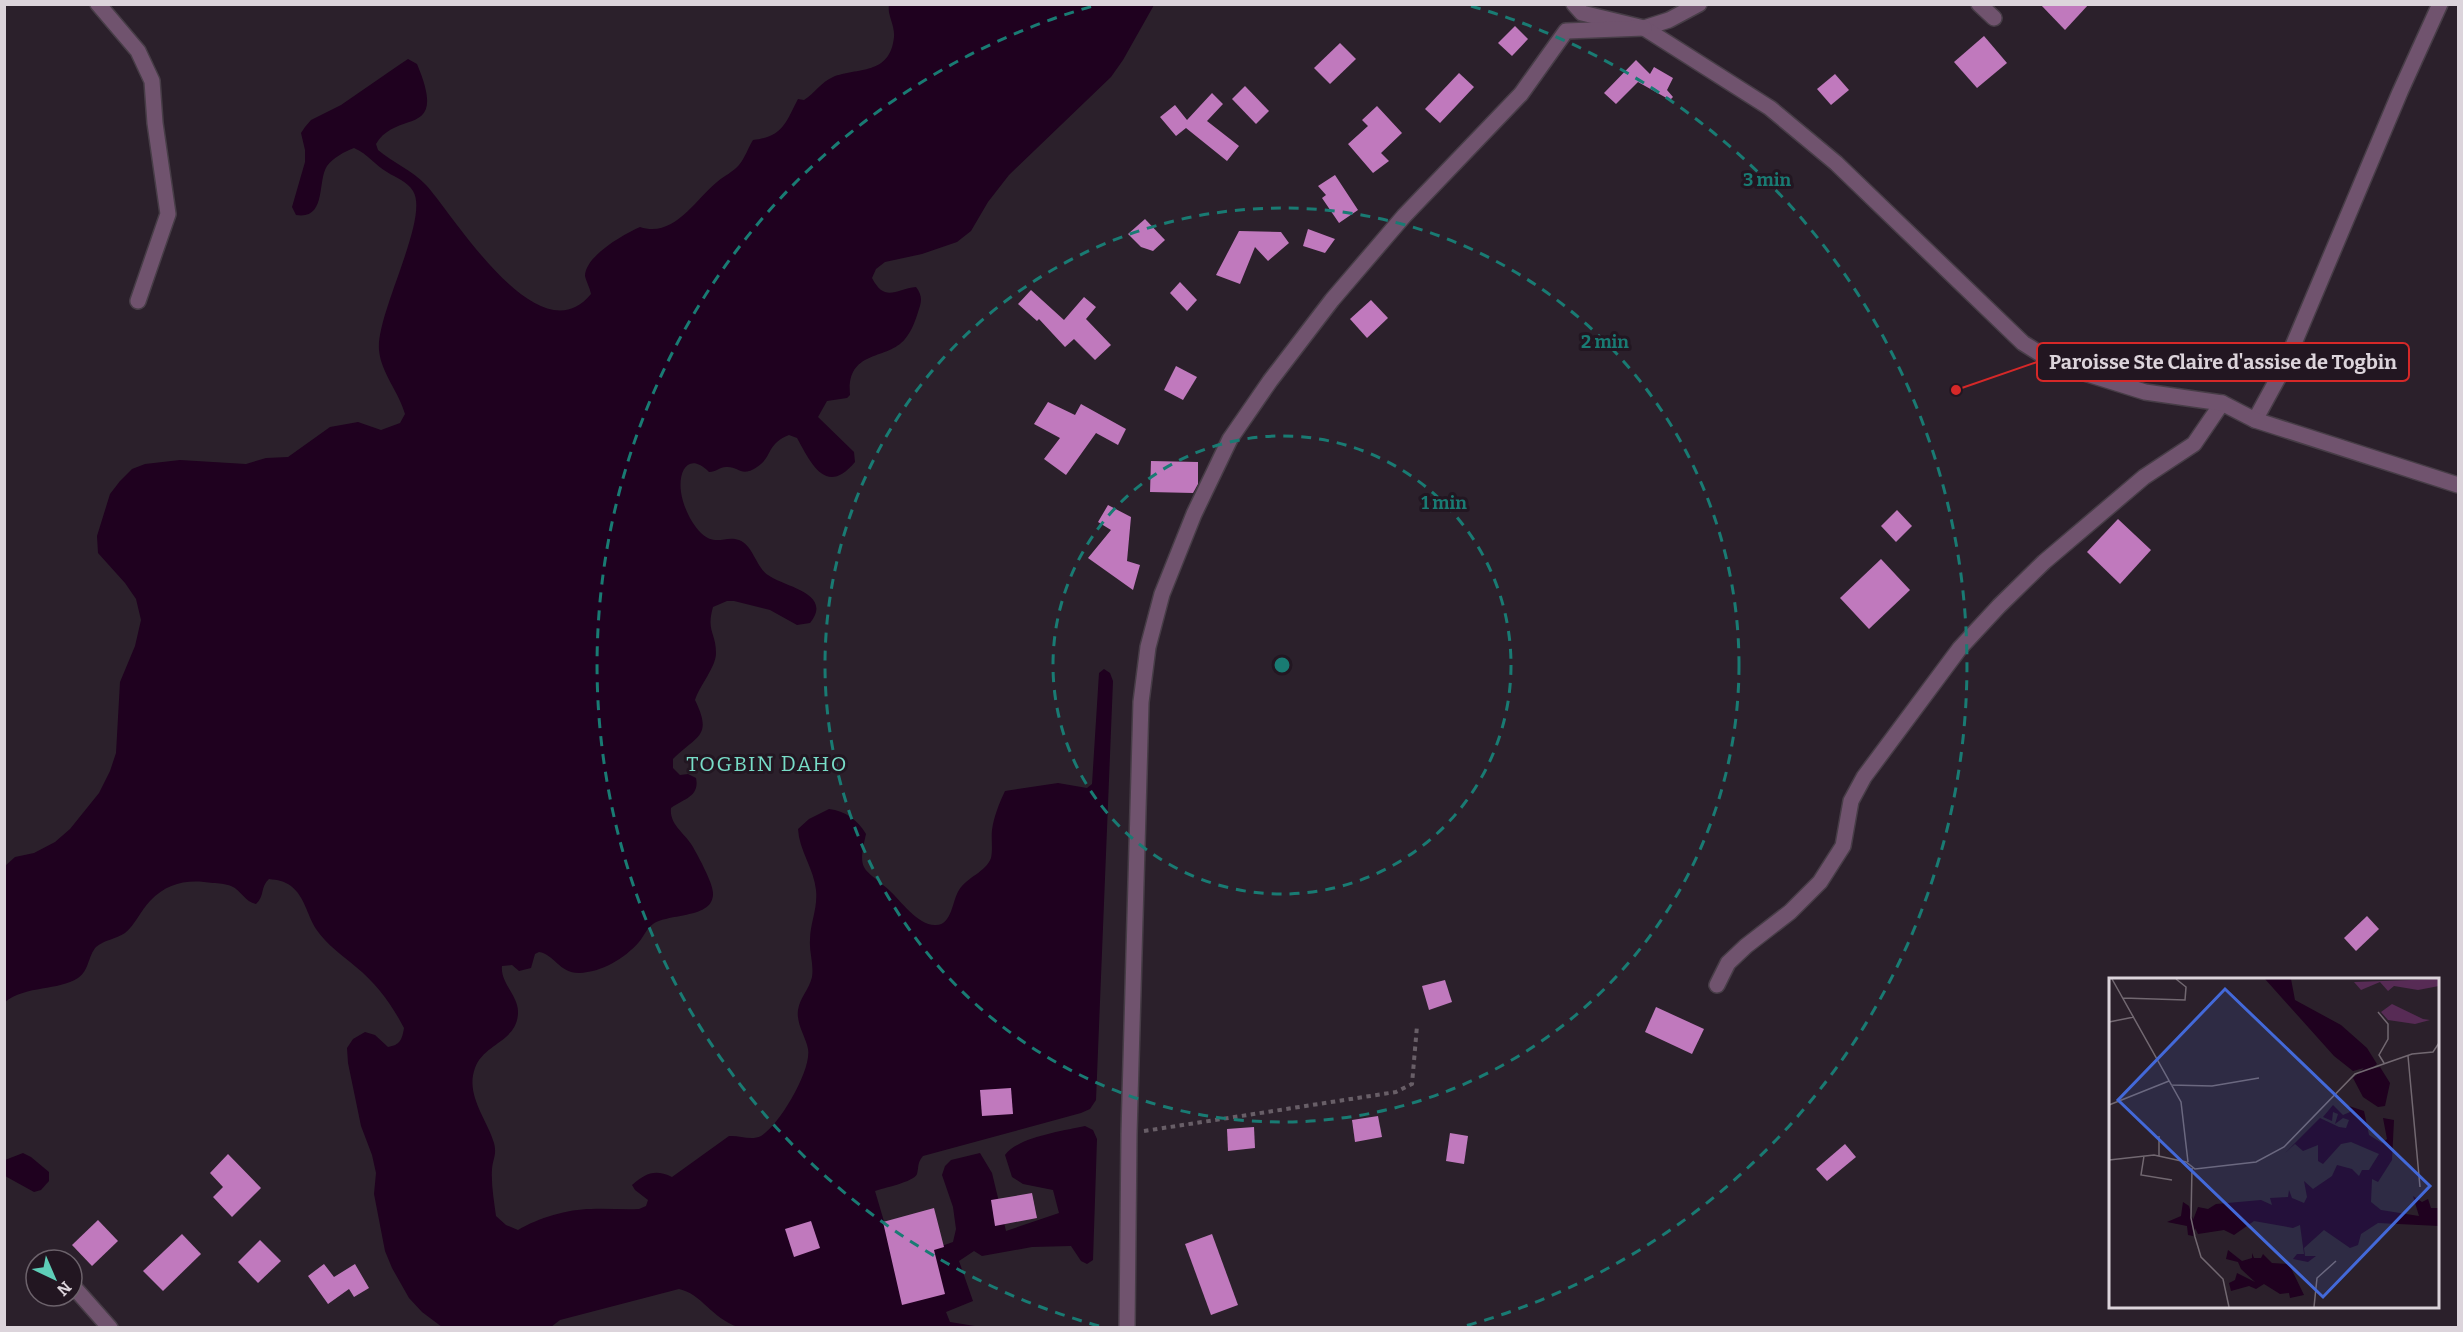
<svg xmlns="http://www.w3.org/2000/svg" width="2463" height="1332" font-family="Bitter,serif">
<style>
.water{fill:#1f011f}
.building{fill:#c079bd}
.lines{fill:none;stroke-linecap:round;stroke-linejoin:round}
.minor-casing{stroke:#473d47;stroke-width:18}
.tertiary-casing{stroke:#473d47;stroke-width:18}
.path{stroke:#685e67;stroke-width:4;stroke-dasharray:4.5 4.5;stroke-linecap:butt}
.minor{stroke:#70536e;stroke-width:15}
.tertiary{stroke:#70536e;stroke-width:15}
.ring{fill:none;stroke:#197b73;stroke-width:3;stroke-dasharray:10 8}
.labels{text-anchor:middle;stroke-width:6;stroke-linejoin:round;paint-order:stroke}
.quarter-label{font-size:21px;letter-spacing:1.5px;fill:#78ddc8;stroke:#221621}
.inset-road{fill:none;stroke:#726871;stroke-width:1.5}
.view{fill:#4369d9;fill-opacity:0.15;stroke:#4369d9;stroke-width:3}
.inset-edge{fill:none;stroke:#dcd4db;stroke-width:3}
.centre{fill:#197b73;stroke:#221621;stroke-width:3}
.ring-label{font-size:18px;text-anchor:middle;font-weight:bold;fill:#197b73;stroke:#221621;stroke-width:6;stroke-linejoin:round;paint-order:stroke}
.leader{fill:none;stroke:#d62828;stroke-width:2}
.callout-dot{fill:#d62828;stroke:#221621;stroke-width:2}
.callout{fill:#221621;stroke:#d62828;stroke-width:2}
.callout-label{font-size:20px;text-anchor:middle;font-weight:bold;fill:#dcd4db}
</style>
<rect width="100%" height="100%" fill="#2b202b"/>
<!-- water -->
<g class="water">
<path d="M889,5H1154L1123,60L1111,77L1009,175L988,202L971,231L957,242L922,254L885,262L876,269L872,278C885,303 896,289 916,287C922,295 922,300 919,309C916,319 912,331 905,339C887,361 846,349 850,395L847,398L827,401L818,417L854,452L855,462C826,497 811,463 797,438L789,435C766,444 773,457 757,467C741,478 739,466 726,467C720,467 716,472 709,472C689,452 678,470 681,492C683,506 691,523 701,533C716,547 725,535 739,540C753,545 756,567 768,575C784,587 834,593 810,623L797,625L770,610L734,601H727L713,607C706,632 716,632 716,653C716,667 700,685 695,700C713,737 697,735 673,759V768L680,775L688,774L696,778C700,797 683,799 671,808C669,825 685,833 693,847C698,856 713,883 713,893C714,919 670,913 653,924C647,928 644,936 639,942C624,959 602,972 579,973C559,973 554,954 539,952L535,954L531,968L519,971L512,965L502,966C500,983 519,996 518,1013C517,1042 484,1043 475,1068C465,1095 487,1119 494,1143C497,1155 493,1158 492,1169C491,1184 494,1201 496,1216L506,1225L518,1230C538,1218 568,1209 591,1209C607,1208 623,1210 639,1209L646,1206L648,1200L635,1190L632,1185C646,1173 655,1169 672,1177L729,1136C739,1135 751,1141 761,1136C779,1126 812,1070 808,1049C806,1037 796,1024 798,1010C800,997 809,990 812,977C814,964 809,952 810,940C810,923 818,908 816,890C814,869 799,850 798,829L809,819L829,809C845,811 858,820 866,834C857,872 863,867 889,890C901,901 918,926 936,925C952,925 952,901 959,890C967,877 986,872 991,858C993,849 991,839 992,830C994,816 999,804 1005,791L1058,783L1087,788L1092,784L1099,673L1104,669L1110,673L1113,681L1096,1100L1090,1109L1081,1113L923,1156C917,1163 919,1167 917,1174C914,1182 883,1188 875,1191L896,1262L953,1242L956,1229L953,1207L942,1175L945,1166L951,1160L980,1153L992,1173L1006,1231L1059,1213L1053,1190L1023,1184L1012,1177L1005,1155C1018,1137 1063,1131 1085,1126L1093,1130L1097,1139L1093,1260L1087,1264L1081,1261L1071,1246L1032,1247L982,1256L974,1251L959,1261L973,1301L946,1312L950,1322L981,1327H738C711,1318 702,1294 679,1289L560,1320L551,1327H442L422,1312L409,1298L392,1268L385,1251L374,1194L376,1173L372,1155L361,1126L348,1063L347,1048L353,1039L365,1032L375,1035L388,1047C400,1045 402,1040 404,1028C392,1005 377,984 356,967C342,955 327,945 316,929C307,915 305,897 291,886C284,881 278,880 269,879C260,887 265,896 256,904C245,902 241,890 231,886C226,884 218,883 213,883C188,879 168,882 150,901C141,910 135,925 125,933C116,939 104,940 96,947C88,956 89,971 78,978C58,991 27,985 5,1002V866L15,857L34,853L55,842L70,829L99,793L110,771L116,753L120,682L135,646L141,620L136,599L125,583L98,553L97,536L110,494L120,481L132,469L145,464L180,460L246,464L266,458L288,457L330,427L358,422L381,430L400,423L405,414C399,392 381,373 379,350C376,313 430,218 413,191C407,181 396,178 387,172C375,165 368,154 354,148C344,152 334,157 327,166C317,181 327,220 296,215L292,207L305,162V150L301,133L305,127L311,120L341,105L399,65L408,59L417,64C449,140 397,108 376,144L378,150C393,163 412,170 426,185C455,217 539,358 591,294C590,288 586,281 585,276C585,256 624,234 640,227C674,238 694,201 717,182C724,176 733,172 739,165C745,158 748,148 753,140C783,137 786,122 798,99L804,100C815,93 821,82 833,77C857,67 890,76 894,37C895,25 887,15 889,5Z"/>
<path d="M23,1153L31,1157L49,1172V1181L41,1190L34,1192L5,1176V1160Z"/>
</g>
<!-- building -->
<g class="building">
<path d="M2040,4H2089L2065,30Z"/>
<path d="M1515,26L1528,39L1512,56L1498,43Z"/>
<path d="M1984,36L2007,63L1977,88L1954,62Z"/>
<path d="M1340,43L1356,59L1330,84L1314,68Z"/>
<path d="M1636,60L1650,74L1654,67L1673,78L1667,90L1673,97L1670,100L1638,82L1616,104L1604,93Z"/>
<path d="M1459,73L1474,87L1440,123L1425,109Z"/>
<path d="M1835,74L1849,90L1831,105L1817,89Z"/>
<path d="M1245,86L1269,111L1256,124L1232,99Z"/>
<path d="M1212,93L1223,104L1207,121L1239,146L1227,161L1186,128L1176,136L1160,117L1175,105L1187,120Z"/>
<path d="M1377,106L1402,133L1381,153L1389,161L1373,173L1348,144L1368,126L1362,120Z"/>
<path d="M1335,175L1358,210L1339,223L1322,198L1326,195L1318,186Z"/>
<path d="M1145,219L1165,240L1153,251L1141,247L1128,234Z"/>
<path d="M1308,229L1335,239L1325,253L1303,246Z"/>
<path d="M1239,231L1281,232L1289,243L1268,261L1255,247L1240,284L1216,275Z"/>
<path d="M1180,282L1197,300L1187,311L1170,293Z"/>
<path d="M1031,290L1064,320L1084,297L1096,307L1086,319L1111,345L1095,360L1074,339L1065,347L1039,319L1037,321L1018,304Z"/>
<path d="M1371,300L1388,318L1367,338L1350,319Z"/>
<path d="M1176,366L1197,377L1183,400L1164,390Z"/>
<path d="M1048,402L1075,415L1081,404L1126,429L1118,445L1096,433L1066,475L1044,459L1060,438L1034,424Z"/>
<path d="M1151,461L1198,462V484L1193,493L1150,492Z"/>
<path d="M1108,505L1131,517L1127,561L1140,565L1133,590L1088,558L1111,530L1098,522Z"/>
<path d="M1897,510L1912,526L1896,542L1881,526Z"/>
<path d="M2118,519L2151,550L2120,584L2087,552Z"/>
<path d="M1881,559L1910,590L1869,629L1840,598Z"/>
<path d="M2367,916L2379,929L2356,951L2344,938Z"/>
<path d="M1445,980L1452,1002L1429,1010L1422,986Z"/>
<path d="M1656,1007L1704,1029L1692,1054L1645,1032Z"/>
<path d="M1011,1088L1013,1114L982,1116L980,1090Z"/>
<path d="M1378,1116L1382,1137L1355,1142L1352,1120Z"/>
<path d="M1254,1127L1255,1148L1228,1151L1227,1129Z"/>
<path d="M1450,1133L1468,1136L1464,1164L1446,1161Z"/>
<path d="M1845,1144L1856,1157L1827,1181L1816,1169Z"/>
<path d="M228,1154L261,1188L232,1217L213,1197L223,1187L210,1173Z"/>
<path d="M1032,1193L1037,1218L995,1226L991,1200Z"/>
<path d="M934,1208L944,1247L934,1250L945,1294L902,1305L883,1222Z"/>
<path d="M98,1220L118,1241L92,1266L72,1245Z"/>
<path d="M811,1221L820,1248L794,1257L785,1229Z"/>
<path d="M182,1234L201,1254L163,1291L143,1271Z"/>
<path d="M1212,1234L1238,1305L1211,1315L1185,1244Z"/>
<path d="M260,1240L281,1261L258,1283L238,1262Z"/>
<path d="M324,1264L334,1277L355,1264L369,1288L354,1297L349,1289L328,1304L308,1276Z"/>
</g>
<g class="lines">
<defs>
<g id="minor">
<path d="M98,4L138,51L152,81L155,123L168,214L138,301"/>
<path d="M1979,4L1994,18"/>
<path d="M1644,28L1669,20L1699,4"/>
<path d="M2255,420L2284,367L2400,92L2440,4"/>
<path d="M1717,985L1728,963L1746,946L1790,912L1820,882L1843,846L1851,801L1864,777L1960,648L1999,606L2044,562L2144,477L2194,444L2222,403"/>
<path d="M72,1285L110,1328"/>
</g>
<g id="tertiary">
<path d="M1574,4L1582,13L1644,28L1770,108L1836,163L2023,343L2052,361L2081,372L2145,392L2222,403L2255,420L2458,485"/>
<path d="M1127,1328L1129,1134L1141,702L1148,647L1162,594L1194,514L1230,439L1270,381L1332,300L1404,216L1521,94L1566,31L1644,28"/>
</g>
</defs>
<!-- minor casing -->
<use href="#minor" class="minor-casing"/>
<!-- tertiary casing -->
<use href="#tertiary" class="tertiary-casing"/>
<!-- path -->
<path class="path" d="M1144,1131L1396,1092L1412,1084L1417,1026"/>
<!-- minor -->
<use href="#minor" class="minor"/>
<!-- tertiary -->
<use href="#tertiary" class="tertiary"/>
</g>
<!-- distance rings -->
<g class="ring">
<circle cx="1282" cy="665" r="229"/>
<circle cx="1282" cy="665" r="457"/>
<path d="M1099 1326A686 686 0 0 1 1093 6M1471 6A686 686 0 0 1 1465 1326"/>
</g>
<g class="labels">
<!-- quarter labels -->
<g class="quarter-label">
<text x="767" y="771">TOGBIN DAHO</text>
</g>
</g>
<!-- overview -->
<g transform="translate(2109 978)">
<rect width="330" height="330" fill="#2b202b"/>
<path d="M330,1V8L309,12L285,8L279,13L271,4L252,12L245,4ZM283,26L314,41L321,42L306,46L279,42L272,34Z" fill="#572b55"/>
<path d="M156,1H182L186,22L232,47L258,70L268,86L262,91L271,89L281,105L276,128L269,129L254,119L244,100L255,90L244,93L225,78ZM224,127L234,137L241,134L240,128L255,133L260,157L273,165L278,161L274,140L285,142L283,182L269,204L263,201L262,224L272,232L310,238L304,218L313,224L319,221L322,230H330V248L269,245L252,256L249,267L241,270L215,252L195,270L196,278H207L199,284L184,281L188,276H195L191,247L184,250L145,243L125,257L115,252L89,256L86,250L84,258L79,257L78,248L58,244L72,238L74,224L80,228L84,242L89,229L99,231L107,226L152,222L163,227L161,220L179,219L180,212L183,220L195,225L198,219L195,203L204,211L223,198L228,187L243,191L250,198L253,192H260L270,176L242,164L232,166L214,186L209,183V167L194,173L186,166L176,175L211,140L230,149L237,150L240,142L234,140L226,146L229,136L224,134L223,143L214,139ZM119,272L133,283L143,280V275L145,280H152L154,276L163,285L180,286L195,317L181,320L180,315L171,316L155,306L147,311L140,308L122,313L120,305L126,302L128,295L146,304L132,291L129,284L117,281Z" fill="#1f011f"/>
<path class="inset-road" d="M3,1L72,124L79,184M14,20L76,22L77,9L67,1M269,34L279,46V61L270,77L275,85M0,44L25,39M299,78L311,209M62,107L103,108L150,100M0,127L60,103M50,158V178M35,178L32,197L63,202M0,182L45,177L77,184L86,191L147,184L175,169L246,96L303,76L324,74L330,65M83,190L82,240L86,259L92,279L114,301L120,329M205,329L208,300L227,283"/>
<path class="view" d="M116,11L321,208L214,319L9,122Z"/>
<rect width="330" height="330" class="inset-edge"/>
</g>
<circle cx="1282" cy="665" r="9" class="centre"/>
<g class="ring-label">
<text x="1767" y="186">3 min</text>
<text x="1605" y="348">2 min</text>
<text x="1444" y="509">1 min</text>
</g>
<!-- callouts -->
<path class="leader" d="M1956 390L2037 362"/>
<circle class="callout-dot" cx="1956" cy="390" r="6"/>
<rect class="callout" x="2037" y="343" width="372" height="38" rx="6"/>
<g class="callout-label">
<text x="2223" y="369">Paroisse Ste Claire d'assise de Togbin</text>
</g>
<!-- border -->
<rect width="2463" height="1332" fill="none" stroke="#dcd4db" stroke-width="12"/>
<!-- north arrow -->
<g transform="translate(54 1278) rotate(136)"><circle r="28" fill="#221621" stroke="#6c626b" stroke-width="1.5"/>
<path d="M0-4.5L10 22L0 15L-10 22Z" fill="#5eceb8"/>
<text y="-9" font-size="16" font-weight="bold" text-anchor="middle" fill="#dcd4db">N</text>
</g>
</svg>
